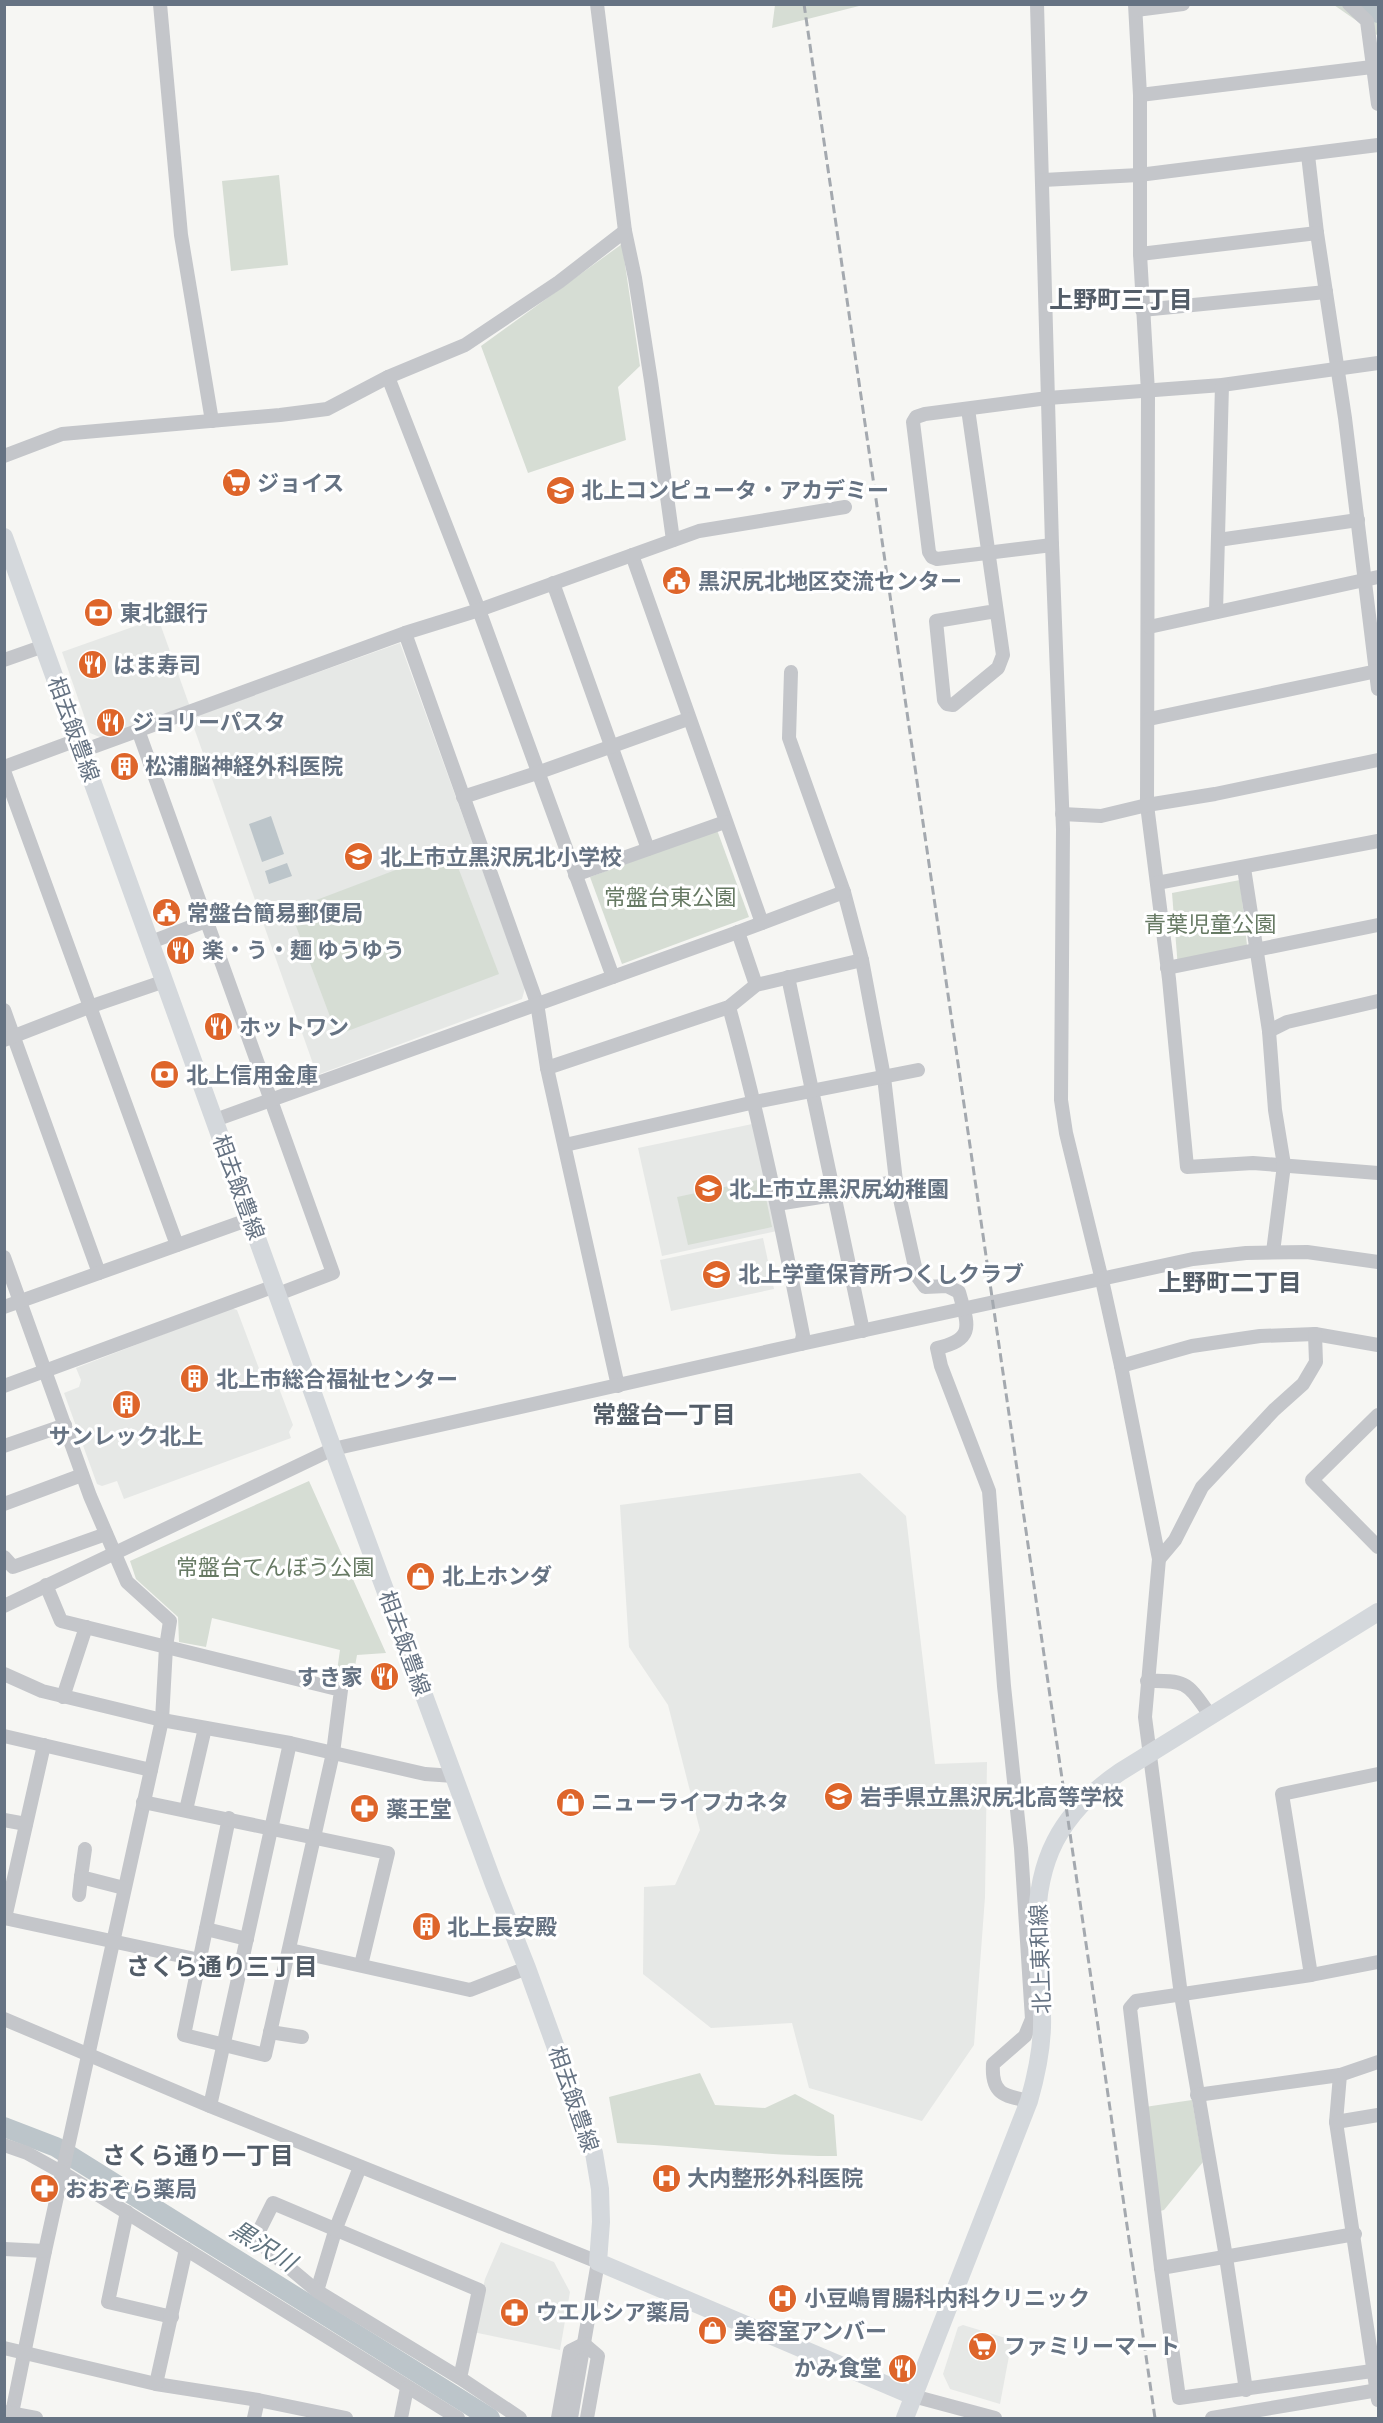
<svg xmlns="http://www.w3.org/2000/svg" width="1383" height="2423" font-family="Cabin,'Noto Sans JP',sans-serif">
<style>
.built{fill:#e6e8e6}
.green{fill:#d6ddd4}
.water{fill:#bcc5ca}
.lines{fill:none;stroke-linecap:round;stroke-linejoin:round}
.river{stroke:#bcc5ca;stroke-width:20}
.minor{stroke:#c4c6ca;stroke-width:14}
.major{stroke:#d4d8dc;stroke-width:18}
.rail{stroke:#a4a9af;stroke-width:3;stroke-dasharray:9 4.5;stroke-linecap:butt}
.labels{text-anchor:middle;stroke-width:6;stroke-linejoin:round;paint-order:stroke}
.poi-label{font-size:22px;font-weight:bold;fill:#667383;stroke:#fff;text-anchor:start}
.street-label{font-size:22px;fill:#667383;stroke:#fff}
.park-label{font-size:22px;fill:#677a64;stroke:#fff}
.neighbourhood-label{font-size:24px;font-weight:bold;fill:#535d68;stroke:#fff}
.water-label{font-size:24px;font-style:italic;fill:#61747f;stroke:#fff}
</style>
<rect width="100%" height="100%" fill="#f6f6f3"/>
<!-- built -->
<g class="built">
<path d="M158,618L190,707L102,738L90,733L62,652Z"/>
<path d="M400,643L525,988L522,999L317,1075L193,725L199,715Z"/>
<path d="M757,1123L777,1231L662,1256L638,1148Z"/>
<path d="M763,1238L774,1289L671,1311L660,1260Z"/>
<path d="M231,1308L237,1310L266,1387L277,1383L293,1425L289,1432L291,1438L124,1499L117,1481L102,1486L97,1484L64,1393L79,1387L81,1380L76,1368Z"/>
<path d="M860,1473L906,1516L935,1764L987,1762L985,1897L974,2045L922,2121L809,2088L792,2023L711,2028L643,1974L644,1887L675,1885L700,1830L668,1705L629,1647L620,1505Z"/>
<path d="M501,2242L554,2262L570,2292L560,2350L473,2332L485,2279Z"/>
<path d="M963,2325L1012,2340L1000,2404L950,2389L943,2374L958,2327Z"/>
</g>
<!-- green -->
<g class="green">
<path d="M775,5V4L863,5L772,28Z"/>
<path d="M1334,5H1378V36L1377,35Z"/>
<path d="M279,175L288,265L231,271L222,181Z"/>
<path d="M622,244L640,366L618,387L626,440L528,473L481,346Z"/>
<path d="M717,830L749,917L622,964L590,877Z"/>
<path d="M451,849L499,974L337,1035L290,910Z"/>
<path d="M1240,880L1248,955L1178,968L1172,893Z"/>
<path d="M762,1179L772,1227L688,1245L677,1197Z"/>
<path d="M309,1481L386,1653L357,1655L352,1683L336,1678L340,1650L212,1618L206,1647L179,1642L178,1617L136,1579L130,1561Z"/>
<path d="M700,2073L715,2105L765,2108L795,2094L834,2115L837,2156C764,2156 691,2146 617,2143L609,2097Z"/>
<path d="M1192,2100L1203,2162L1164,2210L1153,2213L1138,2108Z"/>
</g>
<!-- water -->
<g class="water">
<path d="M271,816L284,854L262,862L249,824Z"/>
<path d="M287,863L292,876L269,884L265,871Z"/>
</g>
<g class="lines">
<!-- river -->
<g class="river">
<path d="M1370,4L1378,13"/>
<path d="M4,2127L56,2147L490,2418"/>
</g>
<!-- minor -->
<g class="minor">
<path d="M160,4L181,235L212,421"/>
<path d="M597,4L625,231L635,278L651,381L673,540"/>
<path d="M1037,4L1052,545L1063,829L1061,1100L1066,1133L1102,1280L1121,1366L1159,1559L1145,1717L1181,1995L1226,2257L1246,2390"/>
<path d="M1135,4L1140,95V254L1148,392L1147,805L1169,979L1187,1167L1253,1163L1378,1173"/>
<path d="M1349,4L1367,21L1378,104"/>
<path d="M1136,10L1183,4"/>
<path d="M1140,95L1372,67"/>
<path d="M1308,155L1317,233L1345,418L1378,689"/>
<path d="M1043,180L1139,175L1378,145"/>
<path d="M1140,254L1317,233"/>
<path d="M1142,310L1326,292"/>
<path d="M388,377L479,610L613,977"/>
<path d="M968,409L1003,655L998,668L953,705L947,704L944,700L936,621L996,611"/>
<path d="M4,456L62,434L280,415L327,409L388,377L465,345L559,282L625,231"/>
<path d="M1218,540L1358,520"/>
<path d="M1052,545L937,559L932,557L929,552L913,422L916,417L925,414L1048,398L1222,385L1378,363"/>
<path d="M632,555L762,923"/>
<path d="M553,583L648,849"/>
<path d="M1216,612L1222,385"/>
<path d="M1149,627L1378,577"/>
<path d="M405,633L537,1003L547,1068L618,1386"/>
<path d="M4,660L44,646"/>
<path d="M791,672L789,738L844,892L862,960L884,1077L896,1181L917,1276L925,1287L947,1286L959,1292C968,1325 976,1339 937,1348L941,1366L989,1491L1004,1686L1021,1848L1032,2019L1025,2036L993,2064C991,2094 1004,2096 1029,2101"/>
<path d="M1149,719L1377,671"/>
<path d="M138,730L333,1273L278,1294"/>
<path d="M82,751L405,633L479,610L699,531L845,507"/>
<path d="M4,767L77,740"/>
<path d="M4,771L177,1245"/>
<path d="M463,797L537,773L688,719"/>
<path d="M1062,814L1101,816L1147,805L1215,794L1378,760"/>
<path d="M1244,868L1269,1031L1275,1110L1284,1165L1273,1252"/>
<path d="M575,875L725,822"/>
<path d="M1157,883L1378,841"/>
<path d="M738,932L756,985"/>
<path d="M151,942L206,921"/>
<path d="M1167,968L1378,925"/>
<path d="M788,977L863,1331"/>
<path d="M729,1007C759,1115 781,1224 803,1335L801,1344"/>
<path d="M4,1010L99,1273"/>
<path d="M1269,1031L1287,1022L1378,1001"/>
<path d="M4,1040L89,1007L165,981"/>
<path d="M547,1068L729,1007L756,985L862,960"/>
<path d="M215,1120L738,932L844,892"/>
<path d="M565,1145L755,1102L918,1070"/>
<path d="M777,1204L833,1195L896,1181"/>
<path d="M4,1257L90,1496L127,1582L170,1621L166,1647L162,1720L45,2251L11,2418"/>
<path d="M4,1307L250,1219"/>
<path d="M1121,1366L1192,1346L1260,1336L1315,1334L1378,1345"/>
<path d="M4,1386L275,1286"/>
<path d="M1378,1415L1312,1480L1378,1547"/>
<path d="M4,1446L65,1425"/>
<path d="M4,1504L82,1475"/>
<path d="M4,1557L13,1567L106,1534"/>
<path d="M1159,1559L1175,1540L1202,1487L1274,1410L1303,1384L1316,1362L1315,1334"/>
<path d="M46,1585L61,1621L341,1690L333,1753L265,2055L184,2035L229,1818"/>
<path d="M4,1606L333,1449L801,1344L1193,1259L1246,1253L1307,1252L1378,1262"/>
<path d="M4,1674L42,1691L162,1720L290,1743L425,1774L454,1776"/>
<path d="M1147,1681C1188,1680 1187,1683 1210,1715"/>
<path d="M63,1697L86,1627"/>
<path d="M4,1736L151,1770"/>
<path d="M143,1802L388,1853L361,1965"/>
<path d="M186,1810L205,1728"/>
<path d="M4,1820L26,1824"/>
<path d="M85,1849L81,1877L124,1888"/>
<path d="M79,1895L81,1877"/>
<path d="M4,1918L200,1960"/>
<path d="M5,1918L44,1745"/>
<path d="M206,1929L247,1939"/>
<path d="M290,1950L470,1990L527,1968"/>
<path d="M1311,1975L1282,1794L1378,1774"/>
<path d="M4,2019L210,2106L598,2262L571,2418"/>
<path d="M270,2032L302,2037"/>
<path d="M1340,2075L1336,2122L1378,2400"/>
<path d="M1197,2095L1340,2075L1378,2062"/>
<path d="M210,2106L290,1743"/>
<path d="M1336,2122L1378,2115"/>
<path d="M4,2145L27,2153L63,2173L458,2418"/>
<path d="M127,2212L108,2302L172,2317"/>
<path d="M4,2249L45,2251"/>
<path d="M1161,2268L1355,2234"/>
<path d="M317,2291L336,2228L360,2167"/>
<path d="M584,2344L598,2356L587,2418"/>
<path d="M4,2348L156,2384L258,2400L346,2418"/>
<path d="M1372,2371L1179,2398L1161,2268L1130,2008L1136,2001L1311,1975L1378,1962"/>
<path d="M460,2378L479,2290L273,2203L255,2239L317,2291L460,2378L520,2418"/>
<path d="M156,2384L186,2249"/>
<path d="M913,2396L995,2418"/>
<path d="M4,2412L36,2418"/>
<path d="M254,2418L258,2400"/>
<path d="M401,2418L407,2388"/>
<path d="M558,2418L570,2351L584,2344"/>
<path d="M1212,2418L1378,2390"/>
</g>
<!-- major -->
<g class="major">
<path d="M4,537L333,1449L493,1882L527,1968L594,2153L600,2189L601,2222L598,2262L913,2396"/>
<path d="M905,2418L1029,2101C1037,2073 1043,2045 1042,2016C1041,1988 1037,1961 1037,1934C1035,1861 1060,1813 1120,1772L1378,1612"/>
</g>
<!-- rail -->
<path class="rail" d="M804,4L1155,2418"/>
</g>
<!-- icons -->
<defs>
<symbol id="supermarket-disc" viewBox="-11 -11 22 22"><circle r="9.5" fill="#de652a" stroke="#fff"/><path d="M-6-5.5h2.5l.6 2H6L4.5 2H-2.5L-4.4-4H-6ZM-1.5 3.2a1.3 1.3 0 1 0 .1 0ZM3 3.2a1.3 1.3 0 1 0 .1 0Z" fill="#fff"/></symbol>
<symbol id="university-disc" viewBox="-11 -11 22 22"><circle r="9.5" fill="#de652a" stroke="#fff"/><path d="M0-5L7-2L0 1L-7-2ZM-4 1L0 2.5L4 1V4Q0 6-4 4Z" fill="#fff"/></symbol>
<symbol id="civic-disc" viewBox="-11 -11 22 22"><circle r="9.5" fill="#de652a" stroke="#fff"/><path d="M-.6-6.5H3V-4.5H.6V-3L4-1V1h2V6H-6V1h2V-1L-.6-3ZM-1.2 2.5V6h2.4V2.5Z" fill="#fff"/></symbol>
<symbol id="bank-disc" viewBox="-11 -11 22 22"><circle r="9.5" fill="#de652a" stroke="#fff"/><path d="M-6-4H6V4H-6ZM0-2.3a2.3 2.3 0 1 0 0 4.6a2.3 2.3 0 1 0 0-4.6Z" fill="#fff"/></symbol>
<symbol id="restaurant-disc" viewBox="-11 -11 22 22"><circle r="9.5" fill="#de652a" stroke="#fff"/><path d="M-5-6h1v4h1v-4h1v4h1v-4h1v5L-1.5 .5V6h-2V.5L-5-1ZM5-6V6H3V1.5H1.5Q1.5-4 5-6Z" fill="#fff"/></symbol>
<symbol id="building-disc" viewBox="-11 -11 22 22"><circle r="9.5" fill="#de652a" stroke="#fff"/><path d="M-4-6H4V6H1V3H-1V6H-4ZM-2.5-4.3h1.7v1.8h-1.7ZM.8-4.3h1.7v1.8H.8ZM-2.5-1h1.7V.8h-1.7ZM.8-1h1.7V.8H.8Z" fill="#fff"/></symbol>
<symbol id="school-disc" viewBox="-11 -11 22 22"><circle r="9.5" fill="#de652a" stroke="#fff"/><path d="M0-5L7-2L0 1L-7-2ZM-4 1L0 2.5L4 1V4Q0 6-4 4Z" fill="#fff"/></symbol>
<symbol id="shop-disc" viewBox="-11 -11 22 22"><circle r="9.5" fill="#de652a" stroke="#fff"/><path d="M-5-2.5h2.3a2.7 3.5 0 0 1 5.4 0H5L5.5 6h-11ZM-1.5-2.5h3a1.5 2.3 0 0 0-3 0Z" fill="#fff"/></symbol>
<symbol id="pharmacy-disc" viewBox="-11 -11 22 22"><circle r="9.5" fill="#de652a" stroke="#fff"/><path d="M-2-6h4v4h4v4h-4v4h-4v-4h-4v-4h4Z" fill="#fff"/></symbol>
<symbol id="hospital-disc" viewBox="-11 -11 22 22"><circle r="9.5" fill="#de652a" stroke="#fff"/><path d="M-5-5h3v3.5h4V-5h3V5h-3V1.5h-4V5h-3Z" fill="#fff"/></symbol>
</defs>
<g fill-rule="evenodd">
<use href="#supermarket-disc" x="220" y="466" width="33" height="33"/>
<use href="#university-disc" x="544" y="474" width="33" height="33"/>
<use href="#civic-disc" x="660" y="564" width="33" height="33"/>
<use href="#bank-disc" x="82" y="596" width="33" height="33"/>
<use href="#restaurant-disc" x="76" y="648" width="33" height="33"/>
<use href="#restaurant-disc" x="94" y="706" width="33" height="33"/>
<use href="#building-disc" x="108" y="750" width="33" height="33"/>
<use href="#school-disc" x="342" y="840" width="33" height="33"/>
<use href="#civic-disc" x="150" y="896" width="33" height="33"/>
<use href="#restaurant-disc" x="164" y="934" width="33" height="33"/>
<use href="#restaurant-disc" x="202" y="1010" width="33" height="33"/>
<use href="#bank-disc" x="148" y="1058" width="33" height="33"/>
<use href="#school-disc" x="692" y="1172" width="33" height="33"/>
<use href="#school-disc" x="700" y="1258" width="33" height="33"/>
<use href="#building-disc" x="178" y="1362" width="33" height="33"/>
<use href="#building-disc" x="110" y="1388" width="33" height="33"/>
<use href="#shop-disc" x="404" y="1560" width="33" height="33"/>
<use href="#restaurant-disc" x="368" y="1660" width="33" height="33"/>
<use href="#school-disc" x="822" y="1780" width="33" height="33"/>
<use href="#shop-disc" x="554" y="1786" width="33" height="33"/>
<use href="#pharmacy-disc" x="348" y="1792" width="33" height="33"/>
<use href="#building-disc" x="410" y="1910" width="33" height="33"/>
<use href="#hospital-disc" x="650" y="2162" width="33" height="33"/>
<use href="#pharmacy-disc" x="28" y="2172" width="33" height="33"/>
<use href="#hospital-disc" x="766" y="2282" width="33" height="33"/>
<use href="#pharmacy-disc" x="498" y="2296" width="33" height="33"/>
<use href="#shop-disc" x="696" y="2314" width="33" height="33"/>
<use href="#supermarket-disc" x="966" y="2330" width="33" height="33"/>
<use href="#restaurant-disc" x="886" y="2352" width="33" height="33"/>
</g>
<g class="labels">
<!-- poi labels -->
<g class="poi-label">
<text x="257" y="491">ジョイス</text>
<text x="581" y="498">北上コンピュータ・アカデミー</text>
<text x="698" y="589">黒沢尻北地区交流センター</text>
<text x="120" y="621">東北銀行</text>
<text x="113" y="673">はま寿司</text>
<text x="132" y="730">ジョリーパスタ</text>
<text x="145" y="774">松浦脳神経外科医院</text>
<text x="380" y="865">北上市立黒沢尻北小学校</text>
<text x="187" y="921">常盤台簡易郵便局</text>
<text x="202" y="958">楽・う・麺 ゆうゆう</text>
<text x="239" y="1035">ホットワン</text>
<text x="186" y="1083">北上信用金庫</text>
<text x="729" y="1197">北上市立黒沢尻幼稚園</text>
<text x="738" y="1282">北上学童保育所つくしクラブ</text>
<text x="216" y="1387">北上市総合福祉センター</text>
<text x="126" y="1444" text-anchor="middle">サンレック北上</text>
<text x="442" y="1584">北上ホンダ</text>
<text x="363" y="1685" text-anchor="end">すき家</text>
<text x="860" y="1805">岩手県立黒沢尻北高等学校</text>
<text x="591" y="1810">ニューライフカネタ</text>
<text x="386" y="1817">薬王堂</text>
<text x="447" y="1935">北上長安殿</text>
<text x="687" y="2186">大内整形外科医院</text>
<text x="65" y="2197">おおぞら薬局</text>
<text x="804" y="2306">小豆嶋胃腸科内科クリニック</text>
<text x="536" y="2320">ウエルシア薬局</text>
<text x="734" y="2339">美容室アンバー</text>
<text x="1004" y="2354">ファミリーマート</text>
<text x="882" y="2376" text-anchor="end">かみ食堂</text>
</g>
<!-- street labels -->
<g class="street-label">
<text transform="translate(74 729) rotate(70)" y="8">相去飯豊線</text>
<text transform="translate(239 1187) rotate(70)" y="8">相去飯豊線</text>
<text transform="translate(405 1643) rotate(70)" y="8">相去飯豊線</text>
<text transform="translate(1040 1959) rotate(-92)" y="8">北上東和線</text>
<text transform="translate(574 2099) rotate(71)" y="8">相去飯豊線</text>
</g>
<!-- park labels -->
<g class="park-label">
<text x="670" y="905">常盤台東公園</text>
<text x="1210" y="932">青葉児童公園</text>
<text x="275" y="1575">常盤台てんぼう公園</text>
</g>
<!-- neighbourhood labels -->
<g class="neighbourhood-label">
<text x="1121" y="308">上野町三丁目</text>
<text x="1230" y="1291">上野町二丁目</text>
<text x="664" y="1423">常盤台一丁目</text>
<text x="222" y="1975">さくら通り三丁目</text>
<text x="198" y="2164">さくら通り一丁目</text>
</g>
<!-- water labels -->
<g class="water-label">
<text transform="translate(263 2246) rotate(32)" y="8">黒沢川</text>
</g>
</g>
<!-- border -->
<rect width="1383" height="2423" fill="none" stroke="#667383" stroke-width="12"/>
</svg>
